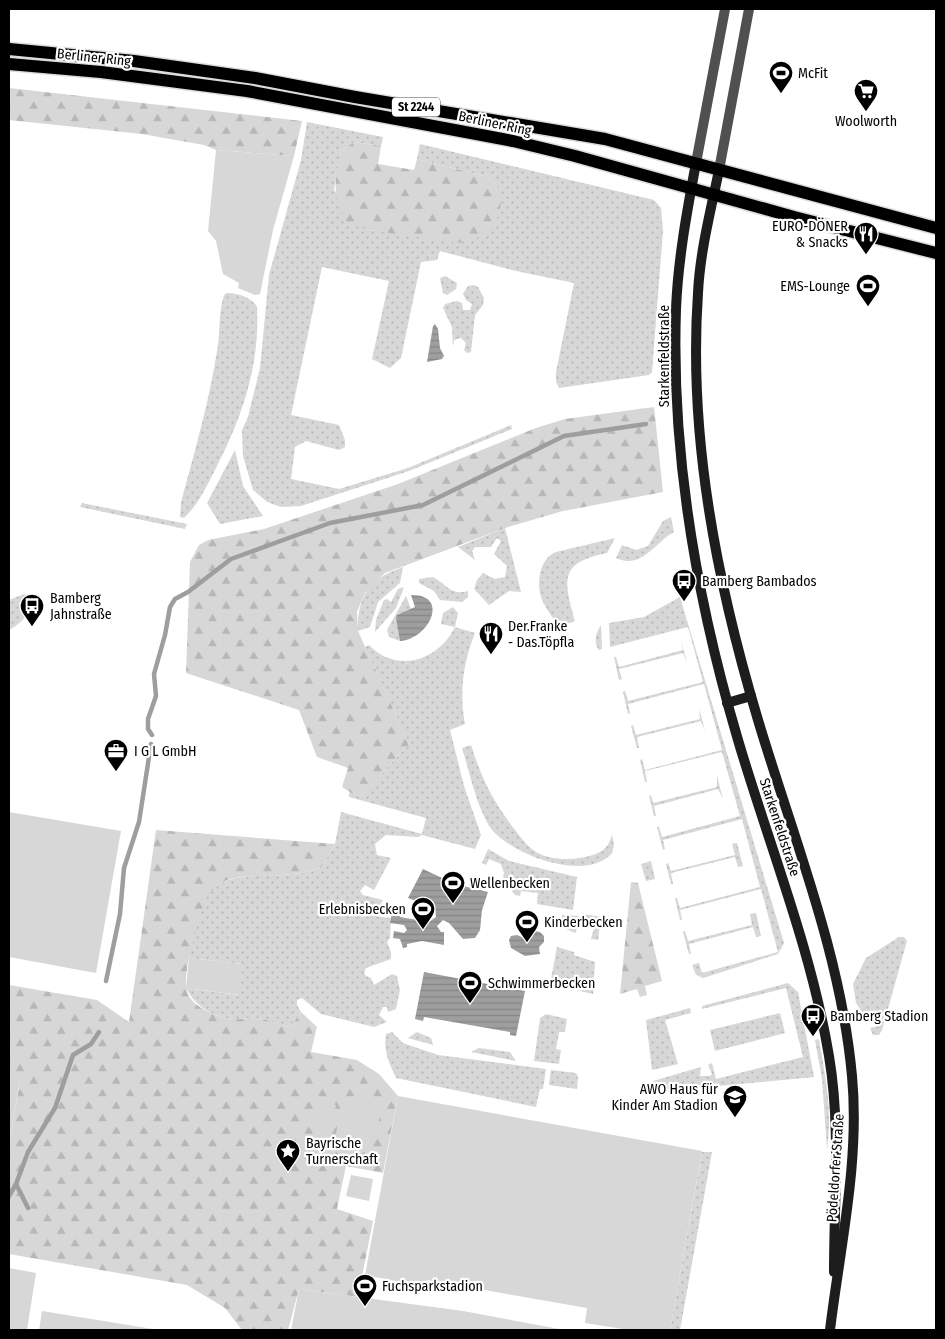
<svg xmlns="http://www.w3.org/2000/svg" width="945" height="1339" font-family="'Fira Sans Condensed',sans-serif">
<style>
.grass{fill:url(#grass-dots)}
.forest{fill:url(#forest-firs)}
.park{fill:#d7d7d7}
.water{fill:url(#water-rules)}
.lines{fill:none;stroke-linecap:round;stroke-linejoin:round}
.stream{stroke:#9e9e9e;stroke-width:4.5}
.primary-casing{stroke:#dbdbdb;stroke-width:15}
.tertiary{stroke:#505050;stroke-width:10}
.secondary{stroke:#1d1d1d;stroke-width:10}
.primary{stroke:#000;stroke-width:12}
.labels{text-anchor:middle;stroke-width:4.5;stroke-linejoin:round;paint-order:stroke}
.shield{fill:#fff;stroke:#4c4c4c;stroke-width:1}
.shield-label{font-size:12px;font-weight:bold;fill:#000}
.street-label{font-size:14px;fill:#000;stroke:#fff}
.poi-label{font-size:14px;fill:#000;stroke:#fff;text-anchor:start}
</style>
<defs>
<pattern id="grass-dots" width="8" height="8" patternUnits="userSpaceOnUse" patternTransform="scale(1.25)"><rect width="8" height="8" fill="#d7d7d7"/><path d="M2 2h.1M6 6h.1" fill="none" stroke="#b7b7b7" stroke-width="1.8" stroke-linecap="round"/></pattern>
<pattern id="forest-firs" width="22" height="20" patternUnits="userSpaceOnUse" patternTransform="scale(1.25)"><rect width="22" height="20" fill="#d7d7d7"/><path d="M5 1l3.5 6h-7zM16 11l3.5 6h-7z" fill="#b7b7b7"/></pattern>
<pattern id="water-rules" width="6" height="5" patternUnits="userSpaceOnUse" patternTransform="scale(1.25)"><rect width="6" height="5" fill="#9e9e9e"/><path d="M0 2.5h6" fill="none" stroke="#868686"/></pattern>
</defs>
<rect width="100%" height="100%" fill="#fff"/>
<!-- grass -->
<g class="grass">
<path d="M307,122L383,137L381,146L354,142L341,151L334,190L369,230L412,235L497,185L488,177L417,159L420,144L654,200L661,208L663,231L652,372L649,375L559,388L556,382V372L574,283L516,271L440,251L437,260L421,262L401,358L390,368L372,359L389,281L322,267L291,415L339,425L345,440V447L339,450L306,441L295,447L291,479L339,489L408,468L511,425L512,429L409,471L301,506L281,507L267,502L253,490L243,456L242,430L248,417L260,368L269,275L301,160Z"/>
<path d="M445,276L457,283L456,289L447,295L443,293L440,278Z"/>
<path d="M474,285L478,287L484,298L483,305L475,315L471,352L467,353L464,350L466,343L461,338L454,340L453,347L452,327L443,308L445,304L457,301L462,303L463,310H470L472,304L466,300L463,294L468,286Z"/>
<path d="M226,293C237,293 252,297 257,307C260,366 242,418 215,470C206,487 199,504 184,518L180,517L181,502C195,450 210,399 218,345C220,334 219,300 226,293Z"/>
<path d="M235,450L243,486L263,516L220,524L207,503Z"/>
<path d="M82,503L187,524L185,529L80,507Z"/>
<path d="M671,517L674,532C655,542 642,570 616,558L622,545L636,550L648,546L663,521Z"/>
<path d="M505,528L521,592L509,591L489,605L474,589L477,580L483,573L495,579L505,577L507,566L494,554L501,541L497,538L491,547H475L472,551L475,560L458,547Z"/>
<path d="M615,538L607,553C558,563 564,580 575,621L559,627C554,619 548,612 544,604C535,588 538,559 556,552Z"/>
<path d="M403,567L400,583L378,602L370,627L358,631C357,596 370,578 403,567Z"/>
<path d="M433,577C446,584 451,596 468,591V597L462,602L440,600L434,591L419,583V579Z"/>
<path d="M404,587L396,608L375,632L376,620L384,600L387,599L391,602L398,589Z"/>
<path d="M24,594L32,600C31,613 21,624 9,630V600Z"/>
<path d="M406,596L411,609L397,615L400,641L389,637L387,630Z"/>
<path d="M680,597L784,943L778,954L703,978L696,975L692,965L699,963L702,973L778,952L761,889L680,910L682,920H680L675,898H677L680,908L760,887L742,819L663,840L665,849L663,850L657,827H659L662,837L740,816L722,752L645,771L647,782H645L640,760L642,759L645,770L722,750L704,684L628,704L630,713L628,714L623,692L625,691L628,701L703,682L688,627L610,647L609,623L644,617Z"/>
<path d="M453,607L458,613L455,627L475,633C463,663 459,693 465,724L450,730L464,786L481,835L475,849L422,835L418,837L386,835L375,844L377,855L391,858L374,890L365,885L360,891L363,895L383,900L379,906L372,905L368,911H360L359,914L362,917L367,915L391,918L390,938L387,942L391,952V959L366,968L364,973L366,976L371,978L374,985L392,974L397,976L400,990L396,1009L388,1012L387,1007H383L379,1015L387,1022L374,1027L321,1014L302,998L297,1000V1005L301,1012L290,1027C278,1025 267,1019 256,1018C248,1017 240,1020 233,1019C212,1017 195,1006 186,988L239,995L243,964L189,958C193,938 196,907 210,892C227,872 259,877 283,875C296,874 308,872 321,868L335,844L341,812L422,834L426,818L349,797V792L361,796L409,744L365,647L369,645C397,674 438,661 455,627L441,624L443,613Z"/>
<path d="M601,625L602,649L599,650C593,643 596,632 601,625Z"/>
<path d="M681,640L687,663L683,653L619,669L622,679L619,680L614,657H616L619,667L683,650Z"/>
<path d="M699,708L705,731L701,721L637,737L639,748H637L631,726L633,725L636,735L700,719Z"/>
<path d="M471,745C483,782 492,799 515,830C522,839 529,849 540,854C552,860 573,860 585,857C600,854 609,849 612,834L614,845L612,853C587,884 504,853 488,824C475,801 470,773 462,748Z"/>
<path d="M717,776L723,799L718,789L654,806L656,816H654L649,796L651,795L653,803L717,787Z"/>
<path d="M737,843L743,866L738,867L735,857L671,873L673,884H671L666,864L668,863L671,871L735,855L732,844Z"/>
<path d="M488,849L509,861L577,877L573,910L537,904L538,893L521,891L520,896L515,895L503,877L504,873L501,864L489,859L486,865L482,863Z"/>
<path d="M651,861L655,879L646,881L641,864Z"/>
<path d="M756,913L761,936L756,937L753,927L689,944L691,954H689L683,932L685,931L688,941L752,925L750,914Z"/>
<path d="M584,914L601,917L598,940L591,939L596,921L583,919Z"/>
<path d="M562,915L579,916L576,933L560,927Z"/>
<path d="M899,937H904L907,941L882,1030L879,1035H873L870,1028L879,1026V1020L866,1018L856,1003L853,984L866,958Z"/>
<path d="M557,947L574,952V955L595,962L593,994L550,984Z"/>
<path d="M788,983L798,992L814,1077L654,1092L653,1081L701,1067L700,1076H710L712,1074L708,1065L712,1063L716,1079L803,1057L786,988L702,1009V1006Z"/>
<path d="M690,1008L691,1013L665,1020L678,1064L652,1070L646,1020Z"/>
<path d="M780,1013L785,1033L715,1051L710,1030Z"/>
<path d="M546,1014L567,1019L565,1032H559L556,1049L561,1050L559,1064L534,1061L540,1018Z"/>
<path d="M392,1032L403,1043L438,1055L546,1069L543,1089H540L536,1107L396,1078C389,1062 383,1051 386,1034Z"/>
<path d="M417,1032L431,1038L433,1045L408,1038Z"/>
<path d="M819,1039C825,1075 833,1112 827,1149L822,1079L815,1040Z"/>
<path d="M479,1048L510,1052L516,1061L471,1052Z"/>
<path d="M551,1070L576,1073L578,1077L577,1089L549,1085Z"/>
<path d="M702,1152H712L680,1330H670Z"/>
</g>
<!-- forest -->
<g class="forest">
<path d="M9,88L302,121L294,156L216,150L204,145L142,134L9,120Z"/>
<path d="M354,142L381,146L378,164L414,170L417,159L488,177L497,185L501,197L500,214L488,230L475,239L457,243L369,230L347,223C332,191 334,185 341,151Z"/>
<path d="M654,407L663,492L563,511L505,528L385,573L365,593L357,612L358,631L409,744L361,796L353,794L342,787L348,768L317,757L299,710L186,673L190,562L199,545L208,540L264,529L398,484L536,428L565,419Z"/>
<path d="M156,830L335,844L321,868C308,872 296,874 283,875C267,877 237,874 223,882C203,893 200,914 195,934C191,950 185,970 186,987C187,1006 218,1018 234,1019C241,1020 249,1017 257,1018C268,1019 278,1025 290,1027L301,1012L317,1027L311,1052L357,1060L379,1074L398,1096L383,1173L346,1166L337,1209L373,1221L358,1297L299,1289L288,1330H242L225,1308L187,1285L9,1254V1143L20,1081L9,1079V985L97,1000L129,1022Z"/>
<path d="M631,882L638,883L662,981L645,986L647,995L640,997L637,989L620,994Z"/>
</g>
<!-- park -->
<g class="park">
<path d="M216,150L294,156L273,230L260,294L255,295L238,288L239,283L223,274L216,241L208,231Z"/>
<path d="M9,812L121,831L96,973L9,957Z"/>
<path d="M189,958L243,964L240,995L186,988Z"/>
<path d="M9,1079L20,1080L9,1143Z"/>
<path d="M398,1096L702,1151L670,1330H629L585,1323L587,1308L427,1280L425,1287L365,1275Z"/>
<path d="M343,1098L370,1103L380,1116L376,1135L362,1143L335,1138Z"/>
<path d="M316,1101L336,1105L332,1128L311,1124Z"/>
<path d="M351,1175L373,1179L369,1201L346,1196Z"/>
<path d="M9,1268L36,1273L27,1330H9Z"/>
<path d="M299,1289L463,1311L565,1330H291Z"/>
<path d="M42,1311L159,1330H39Z"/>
</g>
<!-- water -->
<g class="water">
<path d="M435,324L438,329L440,348L444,356L442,359L427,362L433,326Z"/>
<path d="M411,595C450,594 430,639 400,641L396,618L397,615L415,607Z"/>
<path d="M423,869L455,884L488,892L482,910L480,930L475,938L463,939L449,923L443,920L437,926L441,932H444V945L422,941L407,944V947L403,948L400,939L393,938L394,931L404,933L407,930L404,925L390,923L392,912L400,914V917L429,922L436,917L435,908L408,898Z"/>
<path d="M534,931L540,932L544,936V942L539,947L540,954L525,956L511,948L509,940L511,936L517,935L526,939Z"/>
<path d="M424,972L525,991L516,1036L510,1035V1032L424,1017L423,1021L415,1019Z"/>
</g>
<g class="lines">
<!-- stream -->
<g class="stream">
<path d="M152,735L148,729V719L156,696L154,674L165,635L170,607L175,599L188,592L231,559L330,523L423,505L564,436L646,424"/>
<path d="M106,981L120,914L124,868L139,822L151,744"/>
<path d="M16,1184L28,1208"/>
<path d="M9,1196L16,1184L28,1152L55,1108L73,1055L91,1044L99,1032"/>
</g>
<defs>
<g id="primary">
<path d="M9,49L134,61L255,78L355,97L605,139L936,228"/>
<path d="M9,64L101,72L247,91L513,141L575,156L794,217L936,253"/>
</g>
</defs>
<!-- primary casing -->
<use href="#primary" class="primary-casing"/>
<!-- tertiary -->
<g class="tertiary">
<path d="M696,163L725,9"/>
<path d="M719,170L749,9"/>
</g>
<!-- secondary -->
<g class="secondary">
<path d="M696,163C687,211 678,260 676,309C671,455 697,601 738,740C769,845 811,948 829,1056C841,1127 834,1200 834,1272"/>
<path d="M719,170C711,210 700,251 698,293C688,437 717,583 758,720C793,837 841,954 852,1076C860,1161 840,1247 830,1330"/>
<path d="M727,703L751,696"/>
</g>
<!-- primary -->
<use href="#primary" class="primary"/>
</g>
<!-- icons -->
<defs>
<symbol id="stadium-pin" viewBox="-11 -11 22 30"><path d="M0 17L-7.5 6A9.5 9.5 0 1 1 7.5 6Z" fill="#000" stroke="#fff"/><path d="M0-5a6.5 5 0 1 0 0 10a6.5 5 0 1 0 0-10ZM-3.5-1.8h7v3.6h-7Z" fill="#fff"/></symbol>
<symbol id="supermarket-pin" viewBox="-11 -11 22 30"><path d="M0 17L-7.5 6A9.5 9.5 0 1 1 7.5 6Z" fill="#000" stroke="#fff"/><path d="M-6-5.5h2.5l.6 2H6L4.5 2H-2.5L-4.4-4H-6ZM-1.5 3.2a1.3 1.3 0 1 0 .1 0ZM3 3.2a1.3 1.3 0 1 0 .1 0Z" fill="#fff"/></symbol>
<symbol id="restaurant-pin" viewBox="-11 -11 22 30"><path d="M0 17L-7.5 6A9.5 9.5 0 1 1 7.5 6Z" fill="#000" stroke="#fff"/><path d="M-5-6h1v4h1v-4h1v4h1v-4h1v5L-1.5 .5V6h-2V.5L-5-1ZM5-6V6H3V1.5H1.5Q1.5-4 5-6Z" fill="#fff"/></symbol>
<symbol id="bus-pin" viewBox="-11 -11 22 30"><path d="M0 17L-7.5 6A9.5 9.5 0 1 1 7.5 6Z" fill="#000" stroke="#fff"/><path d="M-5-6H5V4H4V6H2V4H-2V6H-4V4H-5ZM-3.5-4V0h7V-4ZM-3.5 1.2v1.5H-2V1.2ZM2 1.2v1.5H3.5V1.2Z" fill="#fff"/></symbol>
<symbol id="office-pin" viewBox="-11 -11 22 30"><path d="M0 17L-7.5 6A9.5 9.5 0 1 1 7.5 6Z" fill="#000" stroke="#fff"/><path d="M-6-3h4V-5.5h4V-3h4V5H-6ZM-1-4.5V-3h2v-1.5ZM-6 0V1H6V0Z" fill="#fff"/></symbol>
<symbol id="school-pin" viewBox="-11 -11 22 30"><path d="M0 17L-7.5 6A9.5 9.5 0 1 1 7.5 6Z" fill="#000" stroke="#fff"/><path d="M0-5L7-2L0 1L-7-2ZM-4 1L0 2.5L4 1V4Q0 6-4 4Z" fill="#fff"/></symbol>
<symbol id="sight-pin" viewBox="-11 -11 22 30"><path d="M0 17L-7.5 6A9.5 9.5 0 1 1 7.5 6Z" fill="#000" stroke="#fff"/><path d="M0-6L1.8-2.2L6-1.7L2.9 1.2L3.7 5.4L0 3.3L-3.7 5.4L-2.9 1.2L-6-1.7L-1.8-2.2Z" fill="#fff"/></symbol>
</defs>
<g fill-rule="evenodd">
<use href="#stadium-pin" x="767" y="59" width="28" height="38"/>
<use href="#supermarket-pin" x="852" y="77" width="28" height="38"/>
<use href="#restaurant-pin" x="852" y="220" width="28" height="38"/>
<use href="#stadium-pin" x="854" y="272" width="28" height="38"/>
<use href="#bus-pin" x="670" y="567" width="28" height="38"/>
<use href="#bus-pin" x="18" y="592" width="28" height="38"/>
<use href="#restaurant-pin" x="477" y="620" width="28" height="38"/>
<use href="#office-pin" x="102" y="737" width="28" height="38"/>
<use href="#stadium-pin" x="439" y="869" width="28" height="38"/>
<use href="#stadium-pin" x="409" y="895" width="28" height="38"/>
<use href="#stadium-pin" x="513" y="908" width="28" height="38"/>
<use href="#stadium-pin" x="456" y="969" width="28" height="38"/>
<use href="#bus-pin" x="799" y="1002" width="28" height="38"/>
<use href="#school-pin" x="721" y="1083" width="28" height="38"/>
<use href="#sight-pin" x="274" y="1137" width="28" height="38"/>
<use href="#stadium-pin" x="351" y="1272" width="28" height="38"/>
</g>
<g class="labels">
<!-- shield labels -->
<rect class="shield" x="392" y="97.5" width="48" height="19" rx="4"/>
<g class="shield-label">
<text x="416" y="111">St 2244</text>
</g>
<!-- street labels -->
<g class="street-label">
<text transform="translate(94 57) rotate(6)" y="5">Berliner Ring</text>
<text transform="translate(495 123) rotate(12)" y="5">Berliner Ring</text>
<text transform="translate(664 356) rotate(-90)" y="5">Starkenfeldstraße</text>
<text transform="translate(780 827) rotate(72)" y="5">Starkenfeldstraße</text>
<text transform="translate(835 1168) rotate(-86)" y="5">Pödeldorfer Straße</text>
</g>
<!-- poi labels -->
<g class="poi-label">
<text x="798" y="78">McFit</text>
<text x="866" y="126" text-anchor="middle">Woolworth</text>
<text x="848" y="231" text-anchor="end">EURO-DÖNER<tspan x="848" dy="16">&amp; Snacks</tspan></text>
<text x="850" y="291" text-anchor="end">EMS-Lounge</text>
<text x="702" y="586">Bamberg Bambados</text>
<text x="50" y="603">Bamberg<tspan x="50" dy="16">Jahnstraße</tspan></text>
<text x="508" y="631">Der.Franke<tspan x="508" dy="16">- Das.Töpfla</tspan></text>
<text x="134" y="756">I G L GmbH</text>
<text x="470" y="888">Wellenbecken</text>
<text x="406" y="914" text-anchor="end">Erlebnisbecken</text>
<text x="544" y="927">Kinderbecken</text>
<text x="488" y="988">Schwimmerbecken</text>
<text x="830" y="1021">Bamberg Stadion</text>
<text x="718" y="1094" text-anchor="end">AWO Haus für<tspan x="718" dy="16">Kinder Am Stadion</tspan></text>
<text x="306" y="1148">Bayrische<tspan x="306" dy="16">Turnerschaft</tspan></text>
<text x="382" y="1291">Fuchsparkstadion</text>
</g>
</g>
<!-- border -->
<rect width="945" height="1339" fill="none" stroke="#000000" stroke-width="20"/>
</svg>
